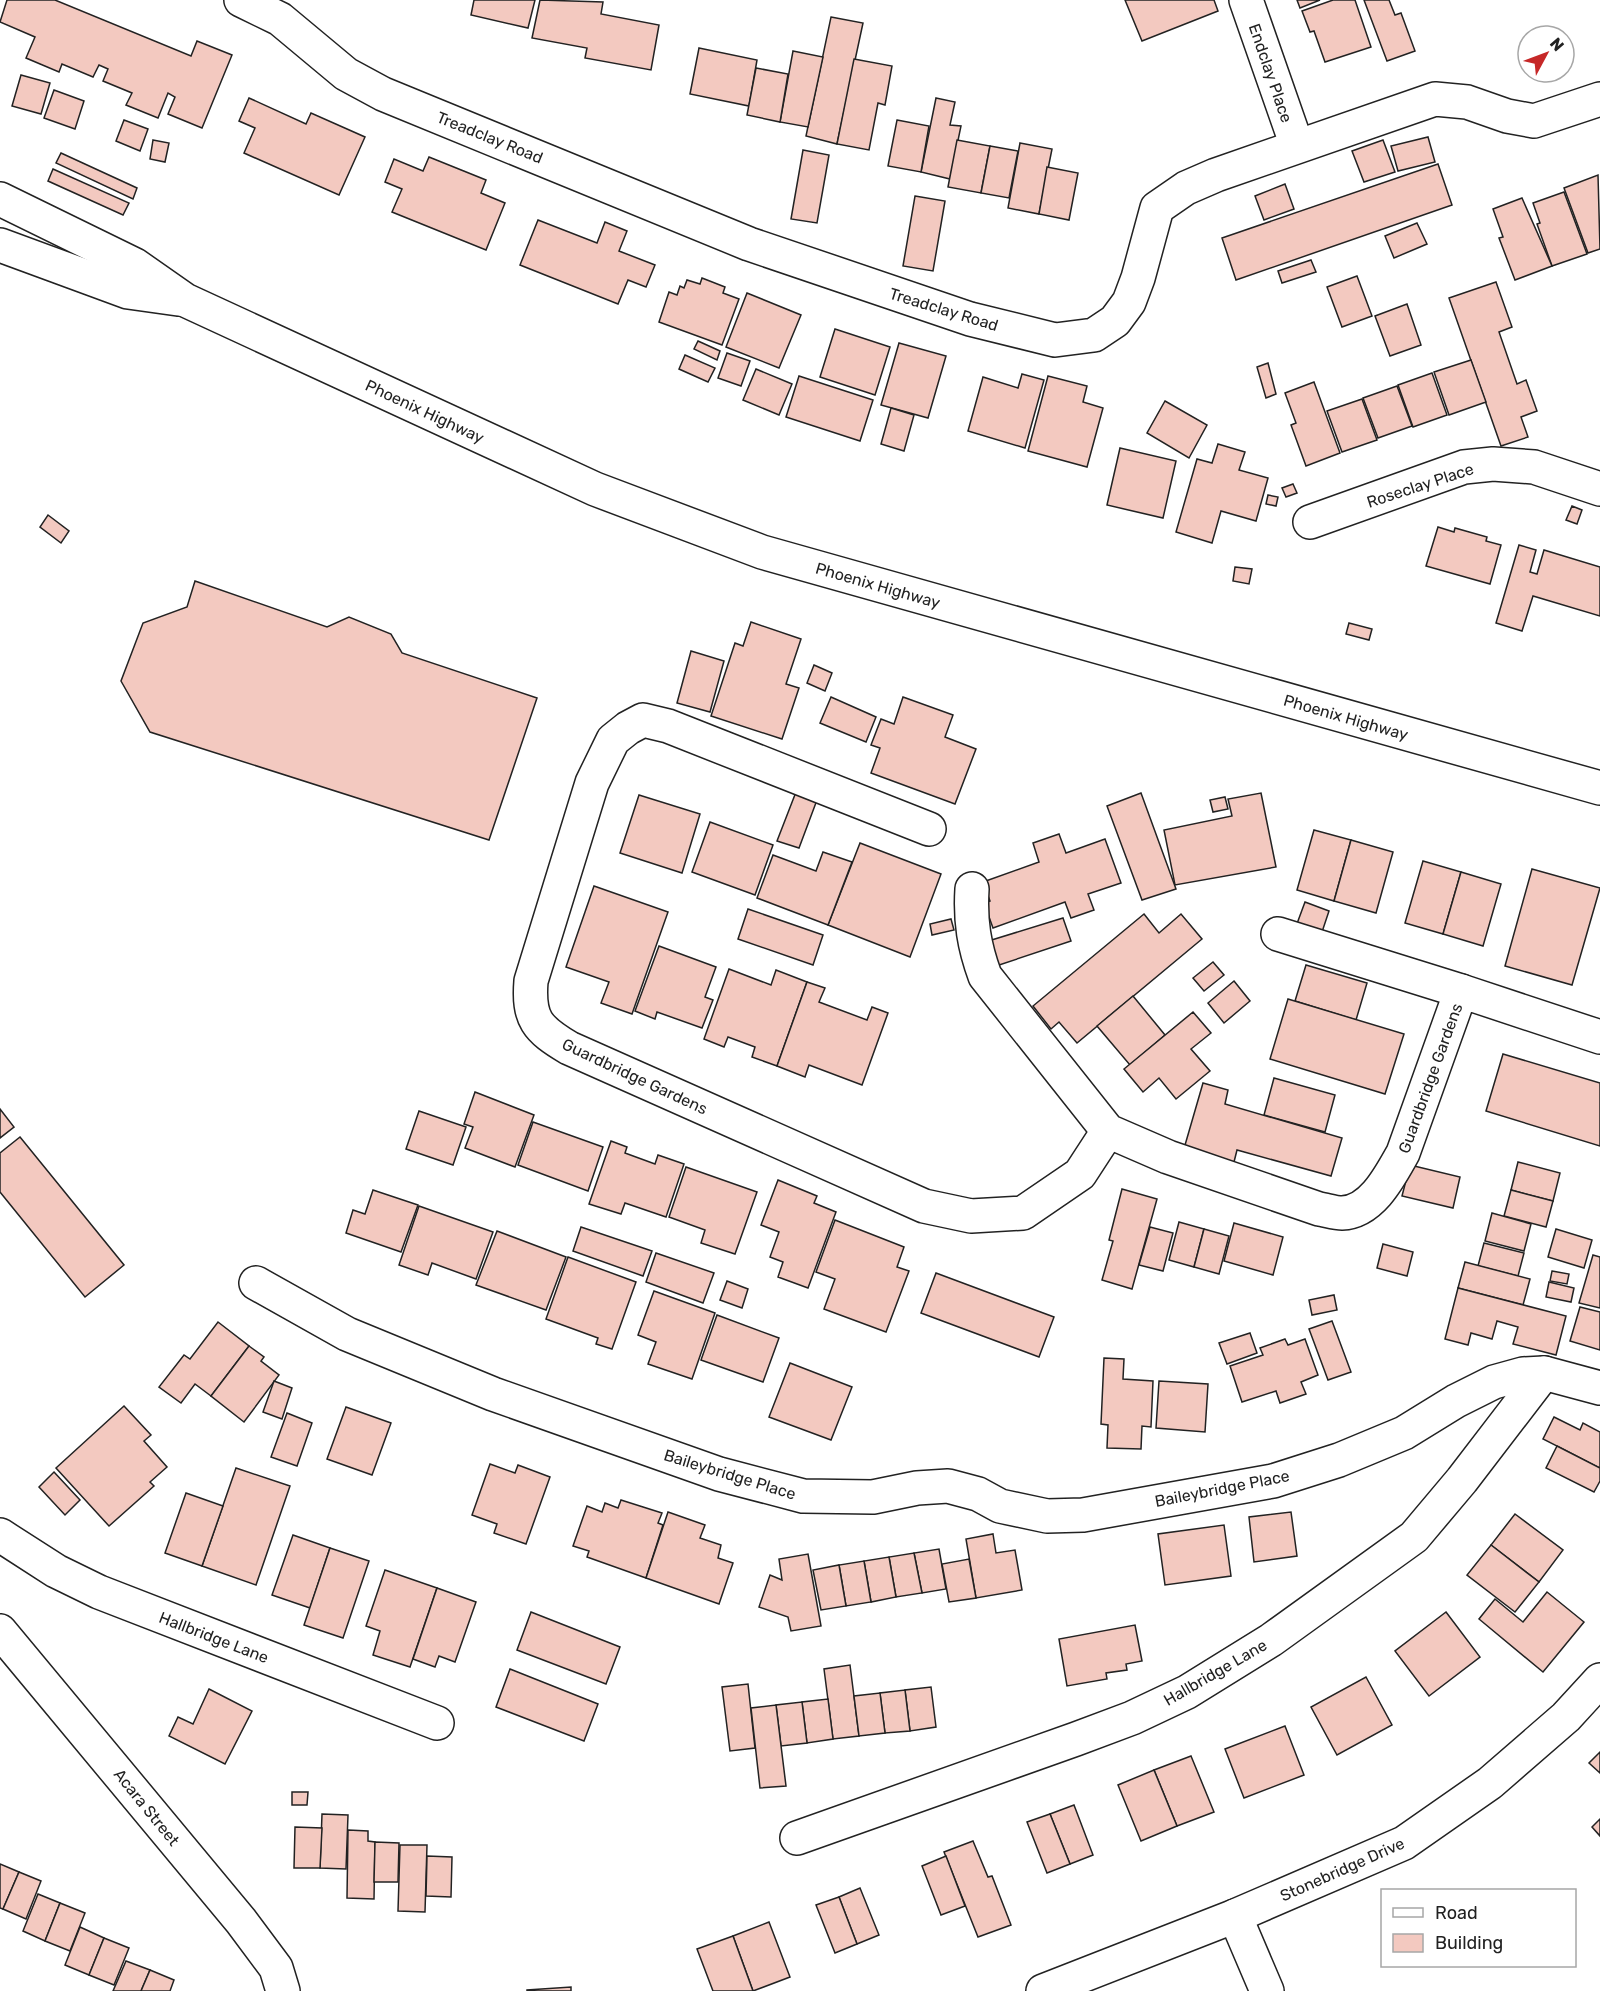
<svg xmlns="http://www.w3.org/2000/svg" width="1600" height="1991" font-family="Rubik,sans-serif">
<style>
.building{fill:#f3c9c0;stroke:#222;stroke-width:1.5}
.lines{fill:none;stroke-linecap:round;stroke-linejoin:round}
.minor-casing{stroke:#222;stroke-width:36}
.tertiary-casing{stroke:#222;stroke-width:36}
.secondary-casing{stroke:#222;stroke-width:36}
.minor{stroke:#fff;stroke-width:33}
.tertiary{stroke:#fff;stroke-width:33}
.secondary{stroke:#fff;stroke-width:33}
.labels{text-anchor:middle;stroke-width:4.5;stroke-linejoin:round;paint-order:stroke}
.street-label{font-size:16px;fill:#222;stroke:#fff}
</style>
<rect width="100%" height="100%" fill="#fff"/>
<!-- building -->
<g class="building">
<path d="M7,0H55L191,56L197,41L232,55L202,128L168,114L175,97L168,93L158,118L126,105L132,93L103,81L108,69L99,65L93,77L62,64L59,72L26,58L35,37L0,22Z"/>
<path d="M474,0H535L528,28L471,15Z"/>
<path d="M540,0L603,2L601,14L659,25L651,70L585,58L587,48L532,38Z"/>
<path d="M1125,0H1214L1218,11L1142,41Z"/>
<path d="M1297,0H1320L1300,8Z"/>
<path d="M1333,0H1355L1371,47L1325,62L1314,31L1310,32L1302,11Z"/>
<path d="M1364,0H1389L1395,15L1401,13L1415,51L1387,61Z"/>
<path d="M831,17L863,23L837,144L806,136Z"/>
<path d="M699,48L757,60L749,106L690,94Z"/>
<path d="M793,51L823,57L808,127L780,122Z"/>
<path d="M854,59L892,66L885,105L878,103L869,150L837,144Z"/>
<path d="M756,68L788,74L780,122L747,115Z"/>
<path d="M21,75L50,83L41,114L12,106Z"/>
<path d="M54,90L84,101L75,129L44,118Z"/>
<path d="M249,98L306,124L311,113L365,137L339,195L244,153L255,128L239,121Z"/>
<path d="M936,98L955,102L950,125L961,126L950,179L921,172Z"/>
<path d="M124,120L148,129L140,151L116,141Z"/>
<path d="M897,120L929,126L921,172L888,166Z"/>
<path d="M1428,137L1435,162L1398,171L1391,146Z"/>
<path d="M153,140L169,143L165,162L150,159Z"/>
<path d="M957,140L990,146L981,193L948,187Z"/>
<path d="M1383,140L1395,172L1364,182L1352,151Z"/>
<path d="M1020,143L1052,149L1039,214L1008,208Z"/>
<path d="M990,146L1018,151L1009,198L981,193Z"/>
<path d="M803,150L829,155L817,223L791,219Z"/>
<path d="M61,153L137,188L133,199L56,163Z"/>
<path d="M429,157L486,180L481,193L505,203L486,250L392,212L402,189L385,182L394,159L423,171Z"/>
<path d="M1438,164L1452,205L1236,280L1222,238Z"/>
<path d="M1047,167L1078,173L1069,220L1039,214Z"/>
<path d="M53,169L129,203L123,215L48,181Z"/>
<path d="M1598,175L1600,249L1588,253L1564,188Z"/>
<path d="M1285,184L1294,209L1264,220L1255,196Z"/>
<path d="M1564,192L1587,254L1552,266L1537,224L1540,223L1533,203Z"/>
<path d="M915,196L945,201L933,271L903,266Z"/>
<path d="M1522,198L1552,266L1515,280L1499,238L1503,237L1493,209Z"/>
<path d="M538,220L597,243L605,222L627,231L619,251L655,265L646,287L628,280L618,304L520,265Z"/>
<path d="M1417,223L1427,244L1394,258L1385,236Z"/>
<path d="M1311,260L1316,272L1282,283L1278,271Z"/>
<path d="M1357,276L1372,316L1342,327L1327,287Z"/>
<path d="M702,278L725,287L723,293L739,299L722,345L659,322L669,292L677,295L680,286L684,288L687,280L700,284Z"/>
<path d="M1496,282L1512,327L1499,332L1517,384L1526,380L1537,411L1521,417L1528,437L1501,446L1449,298Z"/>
<path d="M747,293L801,315L779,368L726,347Z"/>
<path d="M1407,304L1421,345L1390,356L1375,316Z"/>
<path d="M835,329L890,347L875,395L820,377Z"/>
<path d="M698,341L720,351L717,360L694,349Z"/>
<path d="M899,343L946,356L928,418L881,405Z"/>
<path d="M727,353L750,361L741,386L718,378Z"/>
<path d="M685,355L715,368L708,382L679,369Z"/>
<path d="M1471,360L1486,402L1449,415L1434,372Z"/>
<path d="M1268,363L1276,394L1266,398L1257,367Z"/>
<path d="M756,369L792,384L779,415L743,400Z"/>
<path d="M1432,373L1447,415L1413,427L1398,385Z"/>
<path d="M1022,374L1044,380L1025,448L968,431L983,377L1018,388Z"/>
<path d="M799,376L873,400L860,441L786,417Z"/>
<path d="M1048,376L1087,386L1083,402L1103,408L1087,467L1028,451Z"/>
<path d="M1314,382L1340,453L1306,466L1291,425L1296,423L1285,393Z"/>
<path d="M1397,386L1412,426L1378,438L1363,398Z"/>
<path d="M1362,399L1377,440L1342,452L1327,411Z"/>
<path d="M1165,401L1207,425L1189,458L1147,433Z"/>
<path d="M891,408L914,415L904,451L881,444Z"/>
<path d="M1218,444L1245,452L1239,470L1268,478L1256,521L1221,511L1212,543L1176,532L1197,459L1212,463Z"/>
<path d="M1120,448L1176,461L1163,518L1107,505Z"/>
<path d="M1293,484L1297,493L1286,497L1282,488Z"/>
<path d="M1268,495L1278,497L1276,506L1266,504Z"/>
<path d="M1572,506L1582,510L1577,524L1566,520Z"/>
<path d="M48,515L69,531L61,543L40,527Z"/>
<path d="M1438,527L1454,532L1455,528L1487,537L1486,541L1501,545L1490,584L1426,566Z"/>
<path d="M1519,545L1536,550L1530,572L1537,574L1544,550L1600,567V616L1533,596L1522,631L1496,623Z"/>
<path d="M1235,567L1252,569L1249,584L1233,581Z"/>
<path d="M195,581L327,627L349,617L391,634L402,653L537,698L489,840L150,732L121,681L143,623L187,607Z"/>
<path d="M751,622L801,639L786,684L799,688L782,739L711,716L735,643L743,646Z"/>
<path d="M1349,623L1372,629L1369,640L1346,634Z"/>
<path d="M691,651L724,661L710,712L677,703Z"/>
<path d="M814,665L832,673L825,691L807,683Z"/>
<path d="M831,697L876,717L866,742L820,723Z"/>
<path d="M903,697L953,715L945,737L976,749L955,804L871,773L880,748L871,745L881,719L894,724Z"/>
<path d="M796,792L817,800L799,848L777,841Z"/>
<path d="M1141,793L1176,889L1142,900L1107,806Z"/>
<path d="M1261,793L1276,867L1175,885L1164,830L1232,816L1228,799Z"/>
<path d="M639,795L700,814L682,873L620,853Z"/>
<path d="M1225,797L1228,809L1213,812L1210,800Z"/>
<path d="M710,822L773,845L755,895L692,872Z"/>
<path d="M1314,830L1351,840L1334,901L1297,890Z"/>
<path d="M1059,834L1066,853L1105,839L1121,883L1088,894L1094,910L1071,918L1065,902L993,928L984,903L990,901L983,882L1039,862L1033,843Z"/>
<path d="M1351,840L1393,852L1376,913L1334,901Z"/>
<path d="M860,843L941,874L910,957L828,925Z"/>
<path d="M823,852L852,862L828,925L757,898L773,855L816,871Z"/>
<path d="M1423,861L1461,872L1443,934L1405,923Z"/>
<path d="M1532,869L1600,888L1572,985L1505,966Z"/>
<path d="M1461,872L1501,884L1483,946L1443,934Z"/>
<path d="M594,886L668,912L632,1014L601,1003L609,982L566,967Z"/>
<path d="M1305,902L1329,911L1320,938L1295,929Z"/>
<path d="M748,909L823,935L813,965L738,939Z"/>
<path d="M1144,914L1159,933L1181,914L1202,939L1077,1043L1059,1022L1051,1029L1033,1006Z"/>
<path d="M1063,918L1071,941L993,967L985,942Z"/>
<path d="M951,919L954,930L932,935L930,924Z"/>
<path d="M659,946L716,967L705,997L713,1000L702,1028L657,1012L655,1019L635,1011Z"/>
<path d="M1213,962L1224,975L1204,991L1193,978Z"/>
<path d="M1306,965L1367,983L1356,1020L1295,1001Z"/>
<path d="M729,969L771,985L776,970L807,982L777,1066L752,1057L755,1047L728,1037L724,1047L704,1039Z"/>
<path d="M1234,981L1250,1001L1224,1023L1208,1003Z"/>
<path d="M807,982L825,988L819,1002L867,1020L872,1007L888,1013L862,1085L809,1065L805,1077L777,1066Z"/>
<path d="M1133,996L1165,1035L1130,1065L1097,1026Z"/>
<path d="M1288,999L1404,1034L1385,1094L1270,1059Z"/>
<path d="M1193,1012L1211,1033L1191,1049L1210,1071L1176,1099L1159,1078L1143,1092L1124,1069Z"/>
<path d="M1503,1054L1600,1083V1146L1486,1111Z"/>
<path d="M1274,1078L1335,1095L1325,1132L1264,1115Z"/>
<path d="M1203,1083L1228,1090L1225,1104L1342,1138L1331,1176L1237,1150L1233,1166L1183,1152Z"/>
<path d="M475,1092L534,1115L515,1167L465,1148L473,1127L464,1124Z"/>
<path d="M0,1109L14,1127L0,1138Z"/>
<path d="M419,1111L466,1127L453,1165L406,1149Z"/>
<path d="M533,1122L603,1147L588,1191L518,1165Z"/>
<path d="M20,1137L124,1265L85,1297L0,1192V1153Z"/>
<path d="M611,1141L627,1147L625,1153L655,1164L658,1155L684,1164L666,1217L625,1203L621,1214L589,1204Z"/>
<path d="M1518,1162L1560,1173L1553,1201L1511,1190Z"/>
<path d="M1410,1165L1460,1177L1453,1208L1402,1196Z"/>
<path d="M686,1167L757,1192L735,1254L701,1243L705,1230L669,1217Z"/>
<path d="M778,1180L817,1196L814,1203L836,1212L808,1288L778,1277L783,1262L770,1257L779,1232L761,1225Z"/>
<path d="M1122,1189L1157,1199L1132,1289L1102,1280L1113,1241L1109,1240Z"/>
<path d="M373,1190L418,1205L401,1252L346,1233L353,1210L365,1214Z"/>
<path d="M1511,1190L1553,1201L1546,1227L1504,1216Z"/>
<path d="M419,1206L493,1232L476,1279L432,1263L428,1275L399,1265Z"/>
<path d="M1492,1213L1531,1224L1524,1251L1485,1241Z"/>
<path d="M835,1220L904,1247L897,1267L909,1271L886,1332L824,1309L835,1279L816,1272Z"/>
<path d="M1179,1222L1204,1229L1194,1267L1169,1260Z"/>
<path d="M1234,1223L1283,1237L1273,1275L1224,1261Z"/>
<path d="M581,1227L652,1251L643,1276L573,1251Z"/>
<path d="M1150,1227L1173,1233L1163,1271L1139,1265Z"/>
<path d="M1204,1229L1229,1236L1219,1274L1194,1267Z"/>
<path d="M1556,1229L1592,1240L1584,1268L1548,1257Z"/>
<path d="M497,1231L566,1257L546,1310L476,1285Z"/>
<path d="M1484,1243L1524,1253L1518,1276L1478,1266Z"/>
<path d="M1383,1244L1413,1252L1407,1276L1377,1268Z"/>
<path d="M656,1253L714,1273L703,1303L646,1282Z"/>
<path d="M1593,1255L1600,1257V1308L1579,1303Z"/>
<path d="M568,1257L636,1282L612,1349L596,1344L598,1338L546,1319Z"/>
<path d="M1465,1262L1530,1279L1523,1305L1458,1288Z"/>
<path d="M1552,1271L1569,1274L1567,1284L1550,1281Z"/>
<path d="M936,1273L1054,1317L1039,1357L921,1313Z"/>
<path d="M727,1281L748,1289L742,1308L720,1300Z"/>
<path d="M1549,1282L1574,1288L1571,1302L1546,1297Z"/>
<path d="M1458,1288L1566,1316L1556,1355L1513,1344L1518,1327L1497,1321L1492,1339L1471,1333L1468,1345L1445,1339Z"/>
<path d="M654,1291L715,1313L692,1379L648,1364L656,1342L638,1335Z"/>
<path d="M1334,1295L1337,1310L1312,1315L1309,1300Z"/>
<path d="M1580,1307L1600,1312V1350L1570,1341Z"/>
<path d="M717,1315L779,1338L763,1382L701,1360Z"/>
<path d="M1332,1321L1351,1372L1328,1380L1309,1329Z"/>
<path d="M218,1322L249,1346L211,1396L195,1384L181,1403L159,1387L184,1355L190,1359Z"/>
<path d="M1250,1333L1257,1353L1227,1364L1219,1343Z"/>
<path d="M1285,1339L1288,1345L1305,1339L1318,1375L1301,1382L1306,1394L1280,1403L1276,1391L1242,1402L1230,1366L1263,1355L1260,1348Z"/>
<path d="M249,1346L264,1357L261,1361L279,1375L244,1422L211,1396Z"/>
<path d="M1104,1358L1124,1359L1123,1379L1153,1381L1151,1427L1142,1426L1141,1449L1107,1448L1108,1425L1101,1424Z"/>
<path d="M790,1363L852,1387L831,1440L769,1417Z"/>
<path d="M274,1381L292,1388L282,1419L263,1412Z"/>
<path d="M1159,1381L1208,1384L1205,1432L1156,1428Z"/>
<path d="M124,1406L151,1435L144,1441L167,1467L150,1482L154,1486L109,1526L56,1468Z"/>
<path d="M346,1407L391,1423L372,1475L327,1459Z"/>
<path d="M287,1413L312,1423L297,1466L271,1457Z"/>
<path d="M1554,1417L1580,1430L1583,1423L1600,1432V1468L1543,1439Z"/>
<path d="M1557,1446L1600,1468V1481L1594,1492L1546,1468Z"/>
<path d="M490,1464L515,1473L518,1465L550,1477L526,1544L494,1533L497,1524L472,1515Z"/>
<path d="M236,1468L290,1486L256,1585L202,1566Z"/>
<path d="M54,1472L80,1500L65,1515L39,1487Z"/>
<path d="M186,1493L223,1506L202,1566L165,1553Z"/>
<path d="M621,1500L662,1513L658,1523L663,1525L646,1578L587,1557L589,1551L573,1546L587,1506L602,1512L605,1503L618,1508Z"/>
<path d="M668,1512L705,1525L700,1538L721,1545L718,1558L733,1563L719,1604L646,1578Z"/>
<path d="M1291,1512L1297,1556L1254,1562L1249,1517Z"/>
<path d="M1515,1514L1563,1550L1539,1582L1491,1545Z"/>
<path d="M1224,1525L1231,1576L1165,1585L1158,1534Z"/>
<path d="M993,1534L996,1553L1015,1550L1022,1590L976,1598L966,1539Z"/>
<path d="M293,1535L330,1548L310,1608L272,1595Z"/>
<path d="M1491,1545L1539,1582L1515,1612L1467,1575Z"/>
<path d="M330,1548L369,1561L343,1638L304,1625Z"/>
<path d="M939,1549L946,1589L922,1593L914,1553Z"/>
<path d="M914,1553L922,1593L896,1597L889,1557Z"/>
<path d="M808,1554L821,1626L791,1631L788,1617L759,1607L770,1575L782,1580L779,1559Z"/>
<path d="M889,1557L896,1597L871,1602L864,1561Z"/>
<path d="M969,1559L976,1598L949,1602L942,1564Z"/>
<path d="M864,1561L871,1602L846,1606L839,1565Z"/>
<path d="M839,1565L846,1606L821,1610L813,1570Z"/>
<path d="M385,1570L437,1588L410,1667L373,1655L380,1631L366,1626Z"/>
<path d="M437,1588L476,1602L455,1662L439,1656L435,1667L413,1659Z"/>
<path d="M1547,1592L1584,1622L1543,1672L1479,1619L1495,1599L1523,1622Z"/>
<path d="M531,1612L620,1647L606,1684L517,1650Z"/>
<path d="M1446,1612L1480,1657L1429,1696L1395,1651Z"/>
<path d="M1135,1625L1142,1661L1126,1664L1127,1670L1106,1673L1107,1679L1067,1686L1059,1639Z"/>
<path d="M850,1665L859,1736L833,1739L824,1669Z"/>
<path d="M510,1669L598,1704L584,1741L496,1707Z"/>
<path d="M1366,1677L1392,1725L1337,1755L1311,1707Z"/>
<path d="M748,1684L755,1748L730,1751L722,1687Z"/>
<path d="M931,1687L936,1727L910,1731L905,1690Z"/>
<path d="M209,1689L252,1711L225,1764L169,1736L178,1717L193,1724Z"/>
<path d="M905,1690L910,1731L885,1733L880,1693Z"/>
<path d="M880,1693L885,1733L859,1736L854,1696Z"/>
<path d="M828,1699L833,1739L807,1743L802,1702Z"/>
<path d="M802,1702L807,1743L781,1746L776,1705Z"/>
<path d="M776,1705L786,1786L760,1788L751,1708Z"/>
<path d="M1285,1726L1304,1775L1244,1798L1225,1749Z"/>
<path d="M1600,1752V1773L1589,1763Z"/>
<path d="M1191,1756L1214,1812L1177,1826L1154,1770Z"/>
<path d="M1154,1770L1177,1826L1141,1841L1118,1785Z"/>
<path d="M292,1792H308L307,1805H292Z"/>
<path d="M1074,1805L1093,1855L1070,1864L1050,1814Z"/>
<path d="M322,1814L348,1815L346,1869L320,1868Z"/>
<path d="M1050,1814L1070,1864L1047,1873L1027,1822Z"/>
<path d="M1600,1819V1836L1592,1827Z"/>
<path d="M295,1827L322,1828L320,1868H294Z"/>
<path d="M348,1830L368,1831V1841L375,1842L374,1899L347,1898Z"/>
<path d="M973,1841L988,1877L992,1876L1011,1925L978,1937L944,1852Z"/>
<path d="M375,1842L399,1843L398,1882H374Z"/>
<path d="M400,1845H427L425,1912L398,1911Z"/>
<path d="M427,1856L452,1857L451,1897L426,1896Z"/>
<path d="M946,1856L965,1906L941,1915L922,1866Z"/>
<path d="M0,1864L19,1872L3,1909L0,1908Z"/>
<path d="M19,1872L41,1881L26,1919L3,1909Z"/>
<path d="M860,1888L879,1935L857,1944L839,1897Z"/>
<path d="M38,1894L60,1903L45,1941L23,1931Z"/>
<path d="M839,1897L857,1944L835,1953L816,1905Z"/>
<path d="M60,1903L85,1913L70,1951L45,1941Z"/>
<path d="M769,1922L790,1977L753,1991L733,1936Z"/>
<path d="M80,1927L104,1938L89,1975L65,1965Z"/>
<path d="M733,1936L753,1991H713L697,1949Z"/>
<path d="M104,1938L129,1948L114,1985L89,1975Z"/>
<path d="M126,1961L150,1970L141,1991H113Z"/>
<path d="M150,1970L174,1980L170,1991H141Z"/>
<path d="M571,1987V1991H527V1990Z"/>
</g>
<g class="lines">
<defs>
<g id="minor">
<path d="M241,0L280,19L346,74L383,94L749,244L970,319L1055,340L1094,335L1115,321L1129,302L1138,278L1157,208L1186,188L1216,175L1435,99L1467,102L1507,116L1534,121L1600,99"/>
<path d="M1246,0L1297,146"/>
<path d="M1310,522L1464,467L1493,464L1534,467L1600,489"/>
<path d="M929,829L668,726L643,720L628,728L613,740L592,783L531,981C528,1019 537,1029 569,1048L924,1206L971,1216L1023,1213L1080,1174L1108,1131"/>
<path d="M972,889C970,921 974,946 985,976L1108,1131L1168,1157L1319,1209C1326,1210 1335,1213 1342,1213C1372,1212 1390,1176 1403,1153L1461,991L1600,1037"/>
<path d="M1278,934L1461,991"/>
<path d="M256,1283L347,1334L493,1394L719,1474L803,1496L873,1497L917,1488L948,1486L978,1494L1000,1506L1047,1516L1083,1515L1273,1481L1339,1460L1404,1433L1456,1401L1494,1382L1523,1374L1544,1373L1600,1388"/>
<path d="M0,1535L56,1571L99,1592L437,1723"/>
<path d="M0,1631L241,1921L276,1968L283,1991"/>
<path d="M797,1838L1076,1739L1132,1718L1187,1692L1271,1640L1414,1537L1462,1480L1544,1373"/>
<path d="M1235,1916L1267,1991"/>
</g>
<path id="tertiary" d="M1043,1991L1235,1916L1404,1843L1490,1783L1566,1717L1600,1680"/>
<g id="secondary">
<path d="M0,199L135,265L185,300L595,489L762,552L1600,788"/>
<path d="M0,245L128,292L178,299"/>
</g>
</defs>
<!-- minor casing -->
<use href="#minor" class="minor-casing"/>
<!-- tertiary casing -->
<use href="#tertiary" class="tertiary-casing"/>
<!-- secondary casing -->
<use href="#secondary" class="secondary-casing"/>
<!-- minor -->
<use href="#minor" class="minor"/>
<!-- tertiary -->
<use href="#tertiary" class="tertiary"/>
<!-- secondary -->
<use href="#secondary" class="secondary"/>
</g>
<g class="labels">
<!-- street labels -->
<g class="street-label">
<text transform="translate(1271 73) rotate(71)" y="6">Endclay Place</text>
<text transform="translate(490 137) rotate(22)" y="6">Treadclay Road</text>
<text transform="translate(944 309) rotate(17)" y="6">Treadclay Road</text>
<text transform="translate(425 411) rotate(25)" y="6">Phoenix Highway</text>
<text transform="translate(1420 485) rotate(-18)" y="6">Roseclay Place</text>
<text transform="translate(878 585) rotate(16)" y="6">Phoenix Highway</text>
<text transform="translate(1346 717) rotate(16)" y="6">Phoenix Highway</text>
<text transform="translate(635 1076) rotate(25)" y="6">Guardbridge Gardens</text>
<text transform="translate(1430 1078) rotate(-70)" y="6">Guardbridge Gardens</text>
<text transform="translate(730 1474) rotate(17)" y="6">Baileybridge Place</text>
<text transform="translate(1222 1488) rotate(-11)" y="6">Baileybridge Place</text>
<text transform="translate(214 1637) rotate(21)" y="6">Hallbridge Lane</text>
<text transform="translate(1215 1672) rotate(-30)" y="6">Hallbridge Lane</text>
<text transform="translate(147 1807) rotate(51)" y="6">Acara Street</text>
<text transform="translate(1342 1869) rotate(-24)" y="6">Stonebridge Drive</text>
</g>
</g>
<!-- legend -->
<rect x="1381" y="1889" width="195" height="78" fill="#ffffff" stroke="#a7a7a7" stroke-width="1.5"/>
<rect x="1393" y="1908" width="30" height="9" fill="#ffffff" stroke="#a7a7a7" stroke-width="1.5"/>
<text x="1435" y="1919" font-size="18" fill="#222222">Road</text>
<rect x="1393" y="1934" width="30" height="18" fill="#f3c9c0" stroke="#a7a7a7" stroke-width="1.5"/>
<text x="1435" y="1949" font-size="18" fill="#222222">Building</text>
<!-- north arrow -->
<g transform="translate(1546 54) rotate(49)"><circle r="28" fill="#ffffff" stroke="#a7a7a7" stroke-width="1.5"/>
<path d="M0-4.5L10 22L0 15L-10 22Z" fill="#c62828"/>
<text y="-9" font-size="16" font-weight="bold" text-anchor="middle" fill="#222222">N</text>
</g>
</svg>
